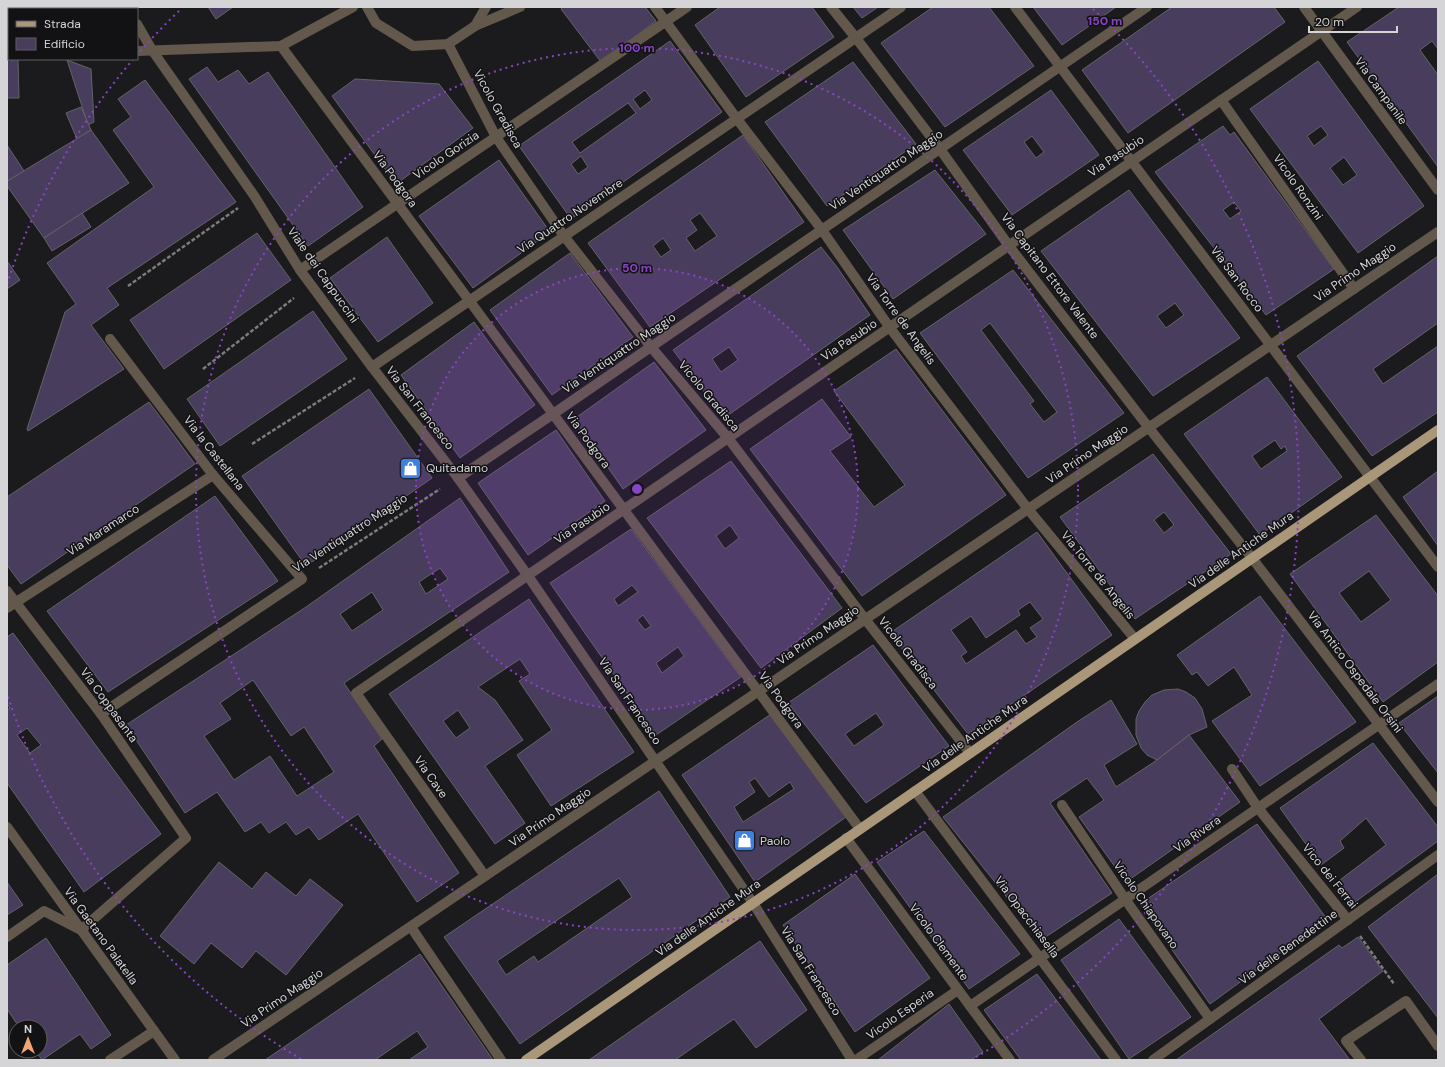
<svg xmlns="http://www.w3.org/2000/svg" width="1445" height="1067" font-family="'DM Sans',sans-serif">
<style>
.building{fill:#493d5d;stroke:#646367;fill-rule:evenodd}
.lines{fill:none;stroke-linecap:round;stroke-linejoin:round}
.path{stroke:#7c7b7e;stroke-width:2.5;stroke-dasharray:4 2;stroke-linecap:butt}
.minor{stroke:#62584b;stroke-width:10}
.major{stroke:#aa977a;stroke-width:10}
.ring{fill:none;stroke:#8845c3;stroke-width:2;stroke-dasharray:2 4}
.labels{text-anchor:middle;stroke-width:3;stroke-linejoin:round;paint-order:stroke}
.street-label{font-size:12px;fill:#d5d5d7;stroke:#121114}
.poi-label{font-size:12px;fill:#d5d5d7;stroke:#121114;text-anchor:start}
.centre{fill:#8845c3;stroke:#121114;stroke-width:2}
.ring-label{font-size:12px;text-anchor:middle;font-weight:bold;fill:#8845c3;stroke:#121114;stroke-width:3;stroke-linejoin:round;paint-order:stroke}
</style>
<rect width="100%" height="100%" fill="#1b1a1d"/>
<!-- building -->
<g class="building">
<path d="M208,7H233L216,19Z"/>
<path d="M563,7H645L656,21L601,62L561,9Z"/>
<path d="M720,7H812L834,37L746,97L695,25Z"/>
<path d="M853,7H878L862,18Z"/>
<path d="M933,7H989L1034,66L945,127L881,43Z"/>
<path d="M1033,7H1116L1062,45Z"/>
<path d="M1172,7H1274L1285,22L1128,133L1082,70Z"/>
<path d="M1399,7H1438V49L1432,41L1420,50L1438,75V167L1347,42Z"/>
<path d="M670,41L722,112L571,219L519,146ZM645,90L652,100L640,109L633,99ZM628,103L636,113L580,153L572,142ZM581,156L588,167L578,174L571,164Z"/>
<path d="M7,56H9V59H18L19,98H7Z"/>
<path d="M67,60L91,69L94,122L88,125Z"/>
<path d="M1318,61L1424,206L1358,253L1250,109ZM1321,126L1328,135L1314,146L1307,136ZM1344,157L1357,175L1343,185L1330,168Z"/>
<path d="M853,62L916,144L827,206L765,122Z"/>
<path d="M207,67L218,82L238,70L249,84L268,72L363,207L308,246L189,79Z"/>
<path d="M355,79L439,84L473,128L396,184L332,96Z"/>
<path d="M145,80L236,202L107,288L119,305L91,325L124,369L28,431L27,429L65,312L76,304L47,263L154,187L113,130L131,117L118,99Z"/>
<path d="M1051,90L1099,155L1012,215L963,150ZM1032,136L1044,152L1036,158L1024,142Z"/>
<path d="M81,107L91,130L77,139L66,113Z"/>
<path d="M1223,126L1230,135L1234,132L1334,269L1266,315L1155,172ZM1234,202L1241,211L1230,219L1223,210Z"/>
<path d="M91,130L129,183L44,238L7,186V181Z"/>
<path d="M743,135L804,222L650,327L588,243ZM700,213L717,236L695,251L686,238L697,230L690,220ZM663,238L671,250L661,257L653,246Z"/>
<path d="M7,145L24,171L7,181Z"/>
<path d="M499,160L550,232L473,288L419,216Z"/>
<path d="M935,170L986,234L893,299L843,230Z"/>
<path d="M1129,190L1240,338L1153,396L1041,251ZM1175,303L1184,315L1166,328L1157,316Z"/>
<path d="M82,213L91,227L52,251L44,238Z"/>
<path d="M257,233L291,280L164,369L130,320Z"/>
<path d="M387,237L433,303L378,342L330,278Z"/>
<path d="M821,247L837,267L870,315L724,418L673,350ZM729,347L738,360L721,372L712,359Z"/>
<path d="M570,253L633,337L552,395L490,310Z"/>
<path d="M1438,256V323L1373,369L1383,384L1438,346V412L1372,456L1297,356Z"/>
<path d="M7,261L20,280L7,289Z"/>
<path d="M1013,270L1124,413L1028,478L920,333ZM990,323L1057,412L1044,422L1030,404L1034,401L981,330Z"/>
<path d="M313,311L347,359L220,446L187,399Z"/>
<path d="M474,322L535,405L460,458L401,375Z"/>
<path d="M896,349L1006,495L862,596L750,449L822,399L851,437L830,451L874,507L905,485L834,391Z"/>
<path d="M654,362L706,430L623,489L574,419Z"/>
<path d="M1267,377L1342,477L1260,535L1184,434ZM1275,440L1281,449L1285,446L1287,451L1261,469L1252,456Z"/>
<path d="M369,389L432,478L306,566L242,476Z"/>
<path d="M149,402L195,464L21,584L7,565V497Z"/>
<path d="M556,430L605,501L528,555L478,483Z"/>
<path d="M1153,454L1231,554L1135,619L1060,517ZM1164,512L1174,525L1164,533L1154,520Z"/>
<path d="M731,461L842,608L761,668L647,518ZM730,525L739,538L725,549L716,536Z"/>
<path d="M1438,471V546L1403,497Z"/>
<path d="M215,496L278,581L108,692L47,611Z"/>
<path d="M460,498L509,572L344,683L382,739L374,746L459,873L417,902L358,814L319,840L309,827L296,835L286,822L269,833L261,822L245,832L217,792L185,813L126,725L306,607ZM440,568L448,579L426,594L419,582ZM372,592L383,610L352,631L340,614ZM253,680L291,736L304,727L334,772L297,796L270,756L234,780L204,736L231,719L220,703Z"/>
<path d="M1376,515L1438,596V662L1383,702L1290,574ZM1369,571L1391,600L1361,622L1339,593Z"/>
<path d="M631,529L741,677L656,735L550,583ZM632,585L638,592L618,606L614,599ZM643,615L651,626L645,630L637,620ZM678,647L684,656L662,673L656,663Z"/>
<path d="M1037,532L1112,635L968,734L890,633ZM1030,602L1043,619L1030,628L1037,637L1026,644L1016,630L966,664L961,656L967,652L951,630L971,616L986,638L1020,615L1018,610Z"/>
<path d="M1260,596L1356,722L1260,786L1212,721L1252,695L1234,667L1208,686L1197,672L1192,675L1177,655Z"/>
<path d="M529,599L634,752L551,806L517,755L552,730L519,681L530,674L520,659L478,687L495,700L523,740L485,766L525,823L495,844L389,694ZM458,710L470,728L456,738L443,721Z"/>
<path d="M13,633L161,834L84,892L7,783V710L10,708L7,704V637ZM27,728L41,745L30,753L17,735Z"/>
<path d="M873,645L949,746L866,803L788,703ZM876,713L884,725L854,746L845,734Z"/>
<path d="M1178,689L1186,692L1195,698L1202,709L1207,727L1189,735L1157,760L1147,755L1141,748L1136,735V719L1139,711L1145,702L1152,695L1164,690Z"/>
<path d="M1438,696V773L1399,723Z"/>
<path d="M1111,700L1137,744L1104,765L1116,787L1157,760L1189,735L1240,802L1126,882L1079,817L1104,800L1087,778L1050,803L1112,893L1041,940L943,817L1077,722Z"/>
<path d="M771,714L846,817L755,882L682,775ZM755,778L769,797L790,782L794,789L743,822L734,807L755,792L749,782Z"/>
<path d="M1373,743L1438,827V841L1351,905L1336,883L1386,845L1366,818L1340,841L1344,848L1321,865L1280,808Z"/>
<path d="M659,791L730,897L520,1044L444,937ZM619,878L632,897L538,962L534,956L506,975L497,961Z"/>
<path d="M1257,824L1327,919L1210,1004L1140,904Z"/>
<path d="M924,831L1020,954L969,989L877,862Z"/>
<path d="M219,862L252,889L266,872L296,896L310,879L343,905L286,975L256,951L242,968L211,943L194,964L160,936Z"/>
<path d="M855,874L930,978L855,1032L783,925Z"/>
<path d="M1438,874V1018L1368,927Z"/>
<path d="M7,882L23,905L7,915Z"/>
<path d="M1119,919L1191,1017L1129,1059L1061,960Z"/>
<path d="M1358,937L1383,971L1319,1019L1350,1060H1176L1339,945L1342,948Z"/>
<path d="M46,938L111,1035L91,1049L80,1034L42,1060L36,1051H40V1027H19L7,1009V965Z"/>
<path d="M760,941L807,1010L756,1048L734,1019L675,1060H589Z"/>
<path d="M420,954L493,1060H409L428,1047L417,1031L375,1060H265Z"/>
<path d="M1037,974L1101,1060H1021L984,1010Z"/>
<path d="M949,1004L983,1052L971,1060H878Z"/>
</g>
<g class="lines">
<!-- path -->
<g class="path">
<path d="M128,286L238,208"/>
<path d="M203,369L294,298"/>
<path d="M252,444L355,378"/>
<path d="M319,568L440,489"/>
<path d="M1360,936L1394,984"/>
</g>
<!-- minor -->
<g class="minor">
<path d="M127,7L128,9"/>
<path d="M367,7L376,23L413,46L448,44L475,26L520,7"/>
<path d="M655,7L737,119L822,230L890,328L1028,509L1135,639"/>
<path d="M831,7L856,38L940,149L1009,246L1149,428L1252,558L1438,802"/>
<path d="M1015,7L1438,567"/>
<path d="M1304,7L1438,190"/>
<path d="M137,24L152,50L255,197L300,270L372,367L458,478L528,576L753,903L852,1060"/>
<path d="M475,26L486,7"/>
<path d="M448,44L496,137L564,236L651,347L728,438L865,619L970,753"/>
<path d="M281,46L860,829"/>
<path d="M7,50H9"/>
<path d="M137,51L281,46L353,7"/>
<path d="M1221,100L1354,289"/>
<path d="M300,270L687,7"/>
<path d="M372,367L901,7"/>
<path d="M458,478L553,414L1147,7"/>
<path d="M7,591L101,714L186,838L81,930L44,911L7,937"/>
<path d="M7,608L213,475"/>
<path d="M101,714L302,579L213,475L110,339"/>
<path d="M1232,769L1258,808L1348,920"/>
<path d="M915,791L1116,1060"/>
<path d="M1062,805L1125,899L1210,1019"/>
<path d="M7,827L175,1060"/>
<path d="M846,838L1010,1060"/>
<path d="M485,876L356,693L1357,7"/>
<path d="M411,927L501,1060"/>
<path d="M970,1006L1438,684"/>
<path d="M110,1060L154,1031"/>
<path d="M213,1060L1438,232"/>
<path d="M856,1060L958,990"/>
<path d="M1153,1060L1438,855"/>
<path d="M1361,1060L1346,1041L1406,1001L1438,1046"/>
</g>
<!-- major -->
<path class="major" d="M526,1060L1438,430"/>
</g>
<!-- distance rings -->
<circle cx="637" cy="489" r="221" fill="#8845c3" fill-opacity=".12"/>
<g class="ring">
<circle cx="637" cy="489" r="221"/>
<circle cx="637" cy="489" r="441"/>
<path d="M301 1059A662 662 0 0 1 7 694M7 284A662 662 0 0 1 181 9M1093 9A662 662 0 0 1 973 1059"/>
</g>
<!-- icons -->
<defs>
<symbol id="shop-square" viewBox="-11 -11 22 22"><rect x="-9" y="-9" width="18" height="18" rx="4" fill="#3f7fe0" stroke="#121114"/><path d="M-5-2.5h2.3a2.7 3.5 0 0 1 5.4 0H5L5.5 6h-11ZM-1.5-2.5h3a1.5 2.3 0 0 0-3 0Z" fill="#fff"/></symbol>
</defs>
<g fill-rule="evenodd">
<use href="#shop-square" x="398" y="456" width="25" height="25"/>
<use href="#shop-square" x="732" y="828" width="25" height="25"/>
</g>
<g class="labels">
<!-- street labels -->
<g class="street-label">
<text transform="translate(1381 91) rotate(54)" y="4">Via Campanile</text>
<text transform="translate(498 109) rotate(61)" y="4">Vicolo Gradisca</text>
<text transform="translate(446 155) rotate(-34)" y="4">Vicolo Gorizia</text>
<text transform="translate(1116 156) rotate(-34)" y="4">Via Pasubio</text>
<text transform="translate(886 170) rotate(-34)" y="4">Via Ventiquattro Maggio</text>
<text transform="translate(395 179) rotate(54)" y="4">Via Podgora</text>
<text transform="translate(1298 187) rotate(55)" y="4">Vicolo Ronzini</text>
<text transform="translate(570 216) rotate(-34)" y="4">Via Quattro Novembre</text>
<text transform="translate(1355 272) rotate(-34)" y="4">Via Primo Maggio</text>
<text transform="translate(323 275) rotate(55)" y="4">Viale dei Cappuccini</text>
<text transform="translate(1050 276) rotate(53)" y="4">Via Capitano Ettore Valente</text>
<text transform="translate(1237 279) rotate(53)" y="4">Via San Rocco</text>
<text transform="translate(901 319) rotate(54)" y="4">Via Torre de Angelis</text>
<text transform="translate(849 340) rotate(-34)" y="4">Via Pasubio</text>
<text transform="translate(619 353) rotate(-34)" y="4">Via Ventiquattro Maggio</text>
<text transform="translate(709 396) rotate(50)" y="4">Vicolo Gradisca</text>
<text transform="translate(420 408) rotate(52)" y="4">Via San Francesco</text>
<text transform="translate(588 440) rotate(54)" y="4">Via Podgora</text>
<text transform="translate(214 453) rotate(52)" y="4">Via la Castellana</text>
<text transform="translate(1087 454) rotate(-34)" y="4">Via Primo Maggio</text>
<text transform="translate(582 523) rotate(-34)" y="4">Via Pasubio</text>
<text transform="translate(103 530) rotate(-33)" y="4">Via Maramarco</text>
<text transform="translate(350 533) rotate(-33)" y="4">Via Ventiquattro Maggio</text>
<text transform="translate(1241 550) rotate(-35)" y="4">Via delle Antiche Mura</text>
<text transform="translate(1098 575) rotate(51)" y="4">Via Torre de Angelis</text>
<text transform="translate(818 635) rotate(-34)" y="4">Via Primo Maggio</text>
<text transform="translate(908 653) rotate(52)" y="4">Vicolo Gradisca</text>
<text transform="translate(1355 672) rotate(53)" y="4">Via Antico Ospedale Orsini</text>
<text transform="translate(781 700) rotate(54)" y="4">Via Podgora</text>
<text transform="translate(630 701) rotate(56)" y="4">Via San Francesco</text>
<text transform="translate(109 705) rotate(54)" y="4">Via Coppasanta</text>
<text transform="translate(975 734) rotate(-35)" y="4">Via delle Antiche Mura</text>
<text transform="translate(431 777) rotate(55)" y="4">Via Cave</text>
<text transform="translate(550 817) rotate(-34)" y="4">Via Primo Maggio</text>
<text transform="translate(1197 834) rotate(-35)" y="4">Via Rivera</text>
<text transform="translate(1330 876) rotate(51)" y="4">Vico dei Ferrai</text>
<text transform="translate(1146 905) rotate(55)" y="4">Vicolo Chiapovano</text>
<text transform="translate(1027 917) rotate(53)" y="4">Via Opacchiasella</text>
<text transform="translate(708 918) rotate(-35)" y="4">Via delle Antiche Mura</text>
<text transform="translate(101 936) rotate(54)" y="4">Via Gaetano Palatella</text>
<text transform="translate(939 942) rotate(54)" y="4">Vicolo Clemente</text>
<text transform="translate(1288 947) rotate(-36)" y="4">Via delle Benedettine</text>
<text transform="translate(811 971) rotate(58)" y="4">Via San Francesco</text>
<text transform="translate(282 998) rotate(-34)" y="4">Via Primo Maggio</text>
<text transform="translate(900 1014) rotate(-35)" y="4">Vicolo Esperia</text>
</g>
<!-- poi labels -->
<g class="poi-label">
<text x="426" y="472">Quitadamo</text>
<text x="760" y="845">Paolo</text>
</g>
</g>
<circle cx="637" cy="489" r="6" class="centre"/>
<g class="ring-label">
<text x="1105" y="25">150 m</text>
<text x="637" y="52">100 m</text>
<text x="637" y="272">50 m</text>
</g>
<!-- border -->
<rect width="1445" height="1067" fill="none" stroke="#d5d5d7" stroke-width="16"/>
<!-- legend -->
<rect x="8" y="8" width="130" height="52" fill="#121114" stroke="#605f62"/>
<rect x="16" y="21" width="20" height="6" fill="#aa977a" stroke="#605f62"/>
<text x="44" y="28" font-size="12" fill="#d5d5d7">Strada</text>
<rect x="16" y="38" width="20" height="12" fill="#493d5d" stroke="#605f62"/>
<text x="44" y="48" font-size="12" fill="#d5d5d7">Edificio</text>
<!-- north arrow -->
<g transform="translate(28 1039)"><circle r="19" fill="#121114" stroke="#605f62"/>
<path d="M0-3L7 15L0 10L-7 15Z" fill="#efa377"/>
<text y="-6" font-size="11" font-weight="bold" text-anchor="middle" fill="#d5d5d7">N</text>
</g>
<!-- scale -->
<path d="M1309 26v6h88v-6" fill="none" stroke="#d5d5d7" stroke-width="2"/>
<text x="1315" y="26" font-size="12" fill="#d5d5d7" stroke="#121114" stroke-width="3" paint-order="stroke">20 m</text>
</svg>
